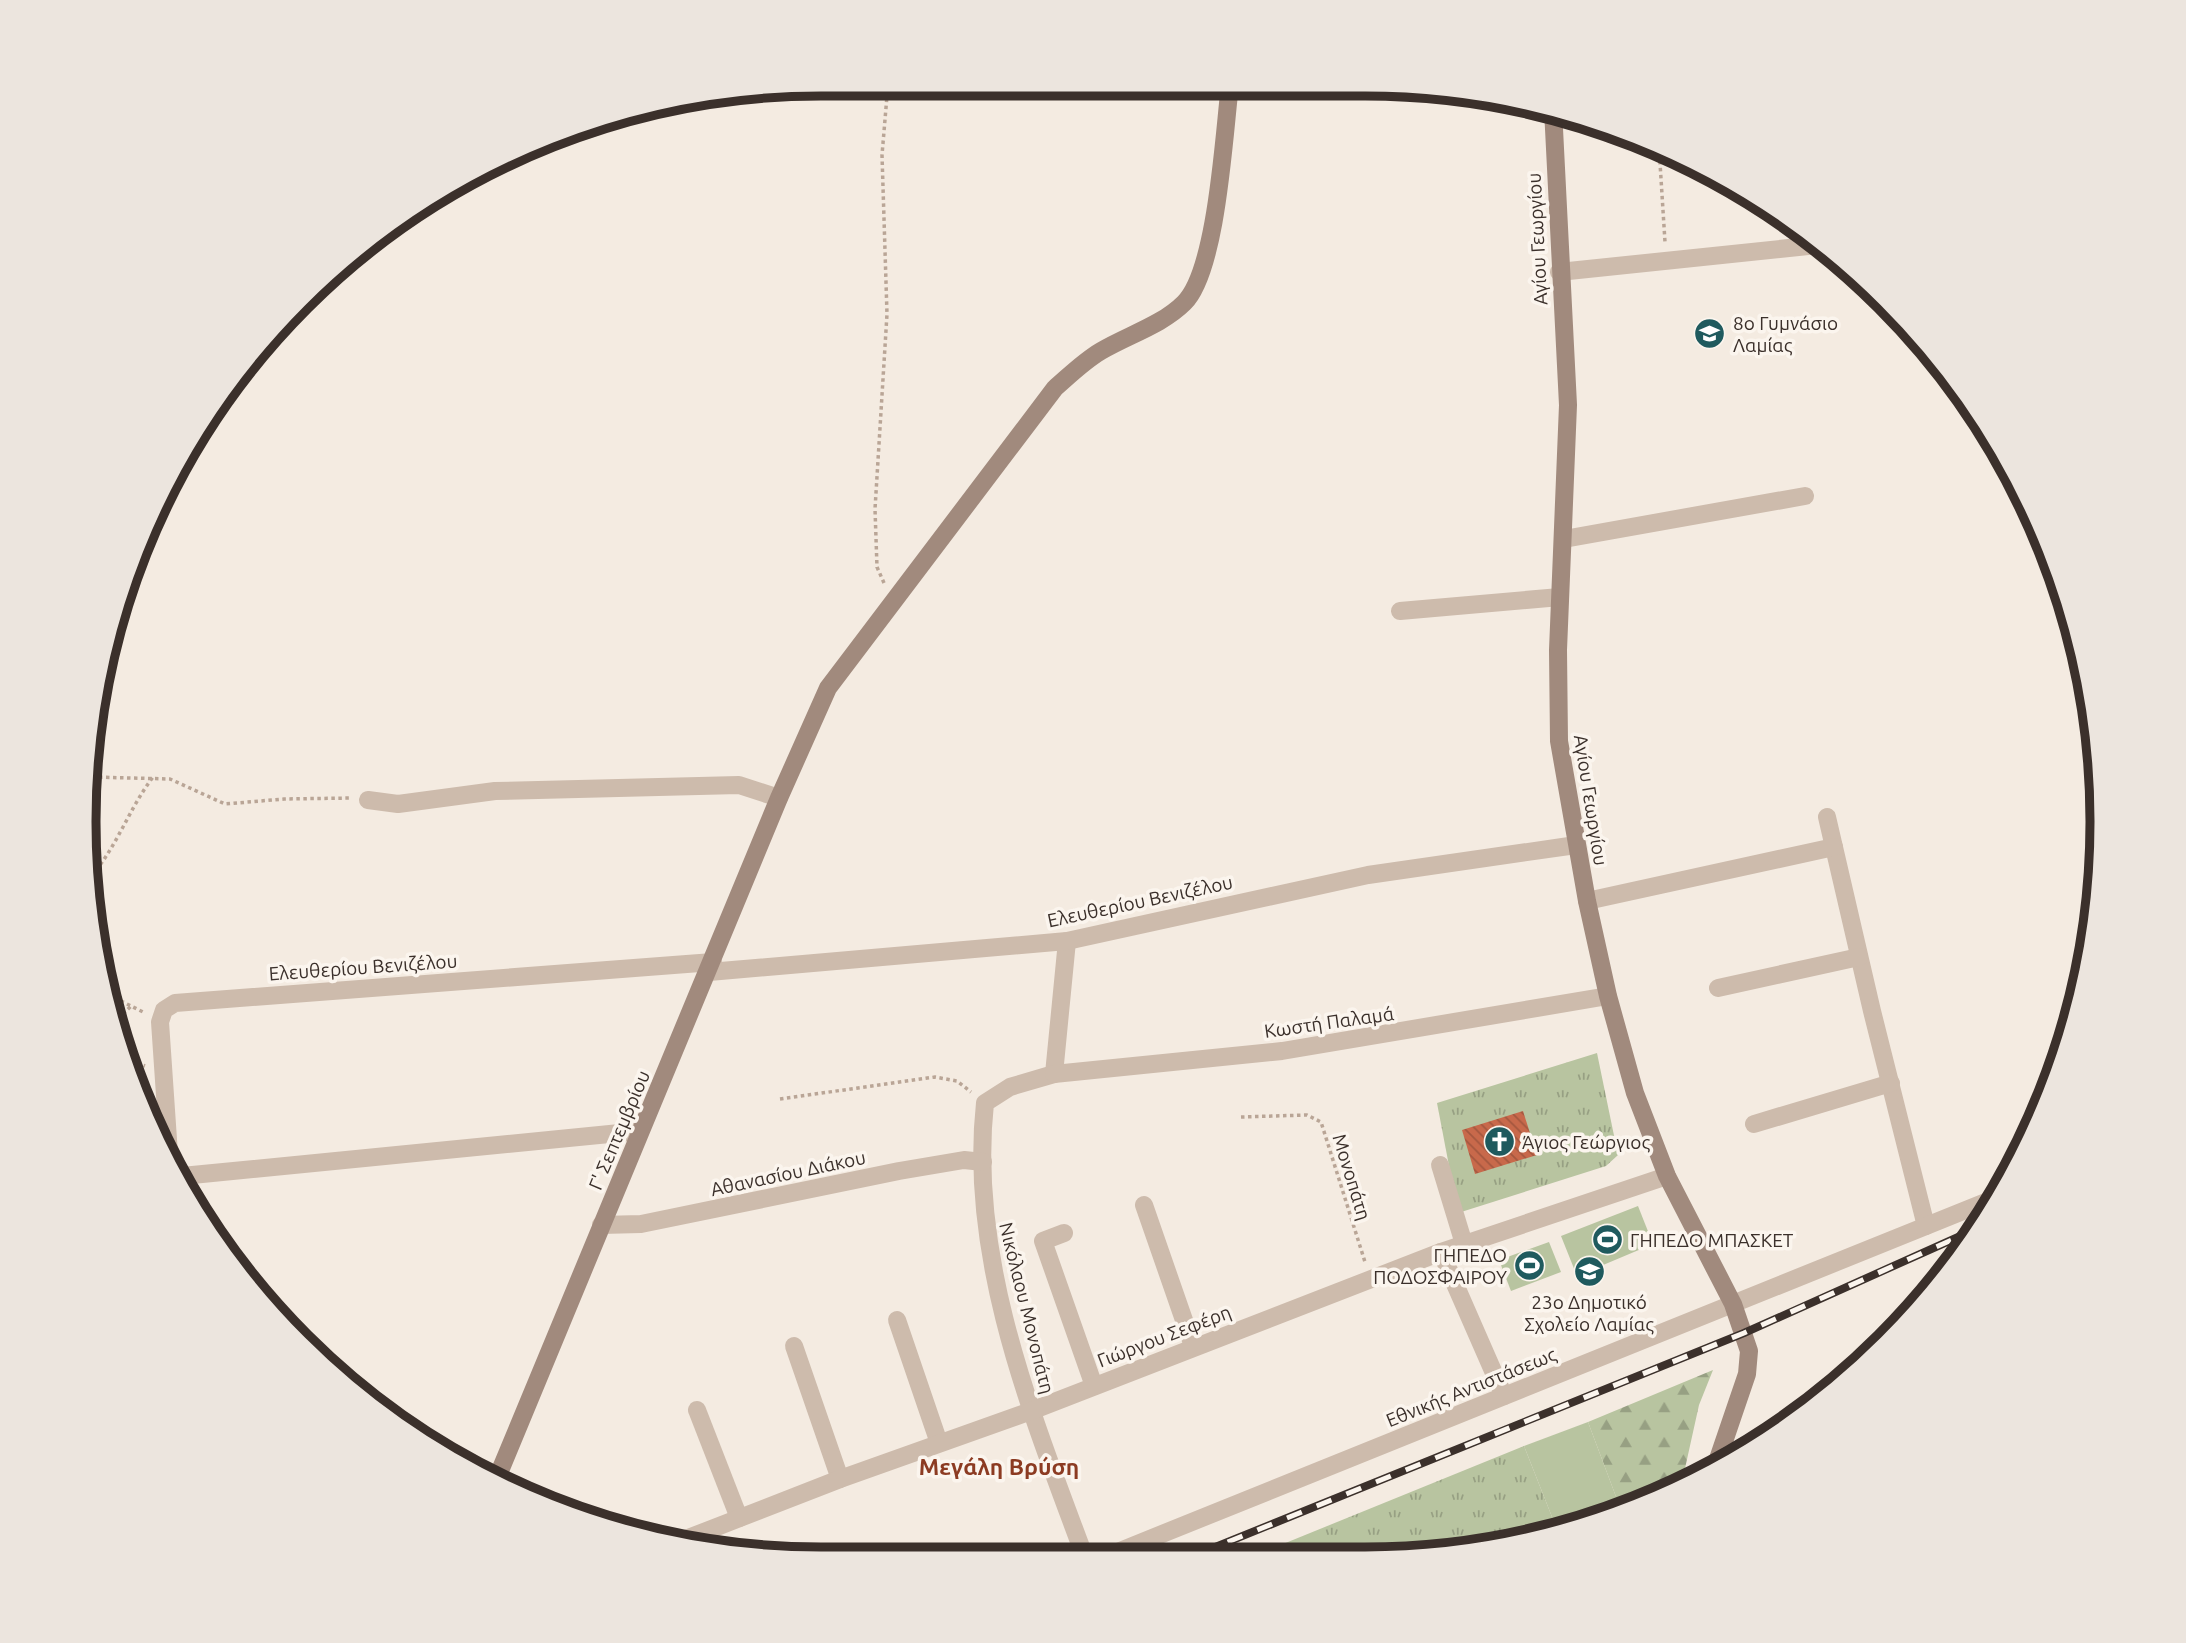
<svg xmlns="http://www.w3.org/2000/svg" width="2186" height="1643" font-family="Ubuntu,sans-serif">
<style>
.grass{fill:url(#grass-tufts)}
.forest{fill:url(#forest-firs)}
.garden{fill:#b8c4a0}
.building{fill:url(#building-back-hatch)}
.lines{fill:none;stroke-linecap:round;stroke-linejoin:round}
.path{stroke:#b9a596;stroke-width:3.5;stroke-dasharray:3.5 3.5;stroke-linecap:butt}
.street{stroke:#cdbbac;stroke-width:18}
.secondary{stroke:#a18a7d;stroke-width:18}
.rail-casing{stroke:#3b302b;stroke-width:8}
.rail{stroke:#fbf5ee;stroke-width:5;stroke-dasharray:16;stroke-linecap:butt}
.labels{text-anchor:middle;stroke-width:7;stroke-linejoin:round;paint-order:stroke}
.street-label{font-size:19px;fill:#3b302b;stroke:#fbf5ee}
.poi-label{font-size:19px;fill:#3b302b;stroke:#fbf5ee;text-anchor:start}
.quarter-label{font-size:23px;font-weight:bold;fill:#8c3b22;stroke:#fbf5ee}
.rim{fill:none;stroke:#3b302b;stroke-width:9}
</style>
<defs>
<pattern id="grass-tufts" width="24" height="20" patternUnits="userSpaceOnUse" patternTransform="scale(1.75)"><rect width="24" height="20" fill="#b8c4a0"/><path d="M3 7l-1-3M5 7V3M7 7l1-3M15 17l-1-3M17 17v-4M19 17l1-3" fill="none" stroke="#97a083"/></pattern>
<pattern id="forest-firs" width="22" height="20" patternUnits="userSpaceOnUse" patternTransform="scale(1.75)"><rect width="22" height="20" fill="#b8c4a0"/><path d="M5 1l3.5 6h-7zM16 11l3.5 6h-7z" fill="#97a083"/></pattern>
<pattern id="building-back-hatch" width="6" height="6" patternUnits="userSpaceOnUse" patternTransform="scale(1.75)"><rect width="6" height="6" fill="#c8694b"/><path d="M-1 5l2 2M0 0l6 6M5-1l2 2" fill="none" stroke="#a4573f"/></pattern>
</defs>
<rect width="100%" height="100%" fill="#f4ebe1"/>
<!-- grass -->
<g class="grass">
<path d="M1597,1053L1618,1155L1606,1166L1458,1213L1437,1103Z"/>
<path d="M1524,1446L1556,1527L1461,1553L1288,1554L1283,1544Z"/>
</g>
<!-- forest -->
<path class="forest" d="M1713,1370L1699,1405L1682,1482L1646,1503L1621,1510L1588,1422Z"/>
<!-- garden -->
<g class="garden">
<path d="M1638,1206L1653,1244L1577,1276L1561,1236Z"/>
<path d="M1549,1242L1561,1272L1511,1291L1499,1260Z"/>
<path d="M1588,1422L1621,1510L1556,1527L1524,1446Z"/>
</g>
<!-- building -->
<path class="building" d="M1523,1111L1537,1155L1475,1174L1462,1130Z"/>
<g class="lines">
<!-- path -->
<g class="path">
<path d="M1659,147L1665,242"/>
<path d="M884,583L877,567L875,509L887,314L882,155L888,84"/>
<path d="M92,777L170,779L225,804L284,799L352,798"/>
<path d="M87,881C116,850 128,810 153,777"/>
<path d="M105,987L119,1000L143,1012"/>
<path d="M113,1024L131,1006"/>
<path d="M124,1058L145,1066"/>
<path d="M780,1099L935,1077L957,1081L971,1092"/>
<path d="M1241,1117L1307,1115L1321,1122L1365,1262"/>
</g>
<!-- street -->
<g class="street">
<path d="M1559,272L1818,245"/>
<path d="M1564,539L1805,496"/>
<path d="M1400,611L1560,597"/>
<path d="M368,800L398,804L495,791L739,785L779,798"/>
<path d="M1827,817L1872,1011L1926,1226"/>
<path d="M1587,901L1834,847"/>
<path d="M1067,941L1054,1074L1010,1087L985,1103C968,1258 1031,1412 1084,1555"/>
<path d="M709,972L1067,941L1368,875L1576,845"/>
<path d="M1718,988L1859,957"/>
<path d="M1054,1074L1282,1051L1608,996"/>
<path d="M1754,1124L1891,1083"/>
<path d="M169,1154L160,1022L164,1010L175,1003L713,962"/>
<path d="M1440,1165L1464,1244"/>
<path d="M182,1176L640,1131"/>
<path d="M1144,1205L1193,1346"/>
<path d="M601,1225L641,1224L899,1171L964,1160L983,1162"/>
<path d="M1064,1233L1043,1241L1094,1386"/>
<path d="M1441,1252L1504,1396"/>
<path d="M897,1320L939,1443"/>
<path d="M794,1346L840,1479"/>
<path d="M697,1410L739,1518"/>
<path d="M678,1542L840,1479L1031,1411L1441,1252L1667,1176"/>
<path d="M1110,1555L1998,1197"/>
</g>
<!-- secondary -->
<g class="secondary">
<path d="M1553,109L1568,405L1558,650L1559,741L1587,901L1608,996L1635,1093L1667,1176L1733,1304L1749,1351L1747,1374L1717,1462"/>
<path d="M497,1478L779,798L828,688L1055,388C1070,375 1084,361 1101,351C1128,335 1162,325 1184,303C1217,271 1224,133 1230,85"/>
</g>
<defs>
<path id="rail" d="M1198,1554L1744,1333L1976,1229"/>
</defs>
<!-- rail casing -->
<use href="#rail" class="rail-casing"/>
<!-- rail -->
<use href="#rail" class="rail"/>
</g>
<!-- icons -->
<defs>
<symbol id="school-disc" viewBox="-11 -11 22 22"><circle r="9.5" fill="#1f5a5e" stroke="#fbf5ee"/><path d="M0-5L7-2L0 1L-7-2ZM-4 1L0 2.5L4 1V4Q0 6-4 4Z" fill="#fff"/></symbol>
<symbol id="church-disc" viewBox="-11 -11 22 22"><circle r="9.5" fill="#1f5a5e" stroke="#fbf5ee"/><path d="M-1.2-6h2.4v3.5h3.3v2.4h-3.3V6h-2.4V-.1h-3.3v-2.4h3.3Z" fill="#fff"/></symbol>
<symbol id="stadium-disc" viewBox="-11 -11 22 22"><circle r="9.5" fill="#1f5a5e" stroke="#fbf5ee"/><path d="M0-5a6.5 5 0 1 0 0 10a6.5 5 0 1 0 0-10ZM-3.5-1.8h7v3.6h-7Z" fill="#fff"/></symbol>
</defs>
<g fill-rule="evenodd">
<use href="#school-disc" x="1692" y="316" width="35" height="35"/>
<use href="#church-disc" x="1482" y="1124" width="35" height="35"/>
<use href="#stadium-disc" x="1590" y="1222" width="35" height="35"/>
<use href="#stadium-disc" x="1512" y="1248" width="35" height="35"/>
<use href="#school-disc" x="1572" y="1254" width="35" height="35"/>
</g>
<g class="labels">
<!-- street labels -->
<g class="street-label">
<text transform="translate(1537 239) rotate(-93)" y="7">Αγίου Γεωργίου</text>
<text transform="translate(1591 800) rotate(81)" y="7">Αγίου Γεωργίου</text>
<text transform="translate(1140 901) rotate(-12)" y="7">Ελευθερίου Βενιζέλου</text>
<text transform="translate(363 967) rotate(-4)" y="7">Ελευθερίου Βενιζέλου</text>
<text transform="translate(1329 1022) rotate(-8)" y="7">Κωστή Παλαμά</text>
<text transform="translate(619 1130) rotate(-67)" y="7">Γ' Σεπτεμβρίου</text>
<text transform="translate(788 1173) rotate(-12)" y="7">Αθανασίου Διάκου</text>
<text transform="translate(1352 1177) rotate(73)" y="7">Μονοπάτη</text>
<text transform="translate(1027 1308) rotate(76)" y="7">Νικόλαου Μονοπάτη</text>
<text transform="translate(1164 1336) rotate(-21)" y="7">Γιώργου Σεφέρη</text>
<text transform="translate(1471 1387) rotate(-22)" y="7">Εθνικής Αντιστάσεως</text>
</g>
<!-- poi labels -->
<g class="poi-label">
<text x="1733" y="330">8ο Γυμνάσιο<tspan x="1733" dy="22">Λαμίας</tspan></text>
<text x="1522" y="1149">Άγιος Γεώργιος</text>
<text x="1630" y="1247">ΓΗΠΕΔΟ ΜΠΑΣΚΕΤ</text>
<text x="1507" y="1262" text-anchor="end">ΓΗΠΕΔΟ<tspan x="1507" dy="22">ΠΟΔΟΣΦΑΙΡΟΥ</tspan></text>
<text x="1589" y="1309" text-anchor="middle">23ο Δημοτικό<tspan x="1589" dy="22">Σχολείο Λαμίας</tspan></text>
</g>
<!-- quarter labels -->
<g class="quarter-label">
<text x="999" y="1475">Μεγάλη Βρύση</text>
</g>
</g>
<!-- crop -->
<path d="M0 0H2186V1643H0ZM821 96H1365A725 725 0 0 1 2090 821V822A725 725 0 0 1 1365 1547H821A725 725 0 0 1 96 822V821A725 725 0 0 1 821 96Z" fill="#ece5de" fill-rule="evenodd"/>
<path class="rim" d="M821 96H1365A725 725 0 0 1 2090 821V822A725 725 0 0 1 1365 1547H821A725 725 0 0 1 96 822V821A725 725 0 0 1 821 96Z"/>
</svg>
